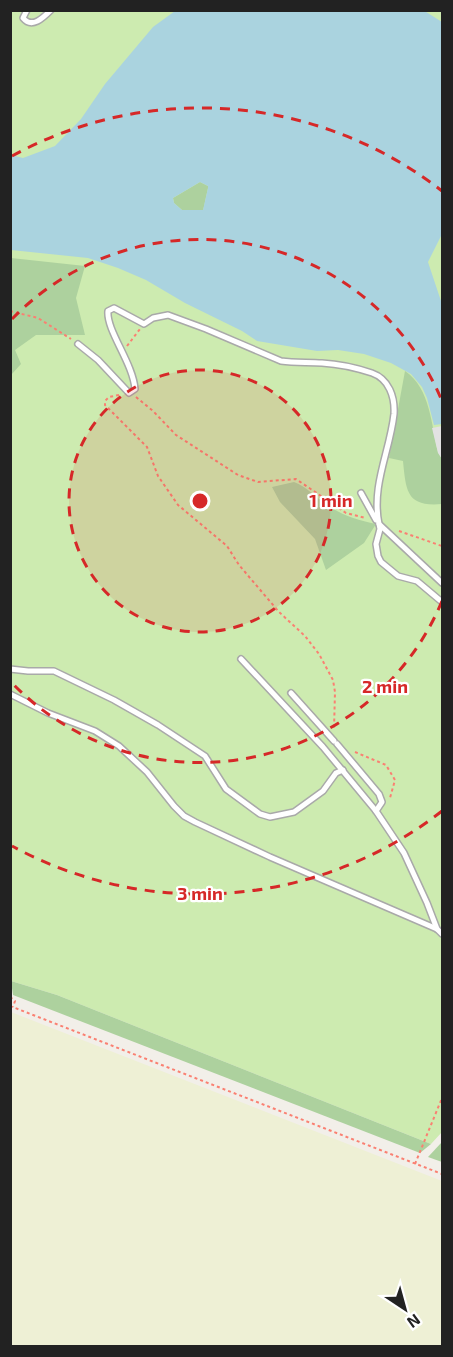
<svg xmlns="http://www.w3.org/2000/svg" width="453" height="1357" font-family="'Exo 2',sans-serif">
<style>
.farmland{fill:#eef0d5}
.grass{fill:#cdebb0}
.forest{fill:#add19e}
.parking{fill:#e2e2e2}
.water{fill:#aad3df;fill-rule:evenodd}
.lines{fill:none;stroke-linecap:round;stroke-linejoin:round}
.service-casing{stroke:#a9a9a9;stroke-width:8}
.path{stroke:#fa8072;stroke-width:2;stroke-dasharray:3 3;stroke-linecap:butt}
.service{stroke:#fff;stroke-width:5}
.ring{fill:none;stroke:#d62828;stroke-width:3;stroke-dasharray:10 8}
.centre{fill:#d62828;stroke:#fff;stroke-width:3}
.ring-label{font-size:18px;text-anchor:middle;font-weight:bold;fill:#d62828;stroke:#fff;stroke-width:4.5;stroke-linejoin:round;paint-order:stroke}
</style>
<rect width="100%" height="100%" fill="#f2efe9"/>
<!-- farmland -->
<path class="farmland" d="M11,1012L442,1181V1346H11Z"/>
<!-- grass -->
<path class="grass" d="M10,11H442V1132L431,1144L57,995L11,981Z"/>
<!-- forest -->
<g class="forest">
<path d="M200,182L208,186V188L203,211L182,210L174,203L173,198Z"/>
<path d="M11,258L85,266L76,298L85,335H36L15,350L21,364L11,375Z"/>
<path d="M405,371C431,389 431,425 438,452L442,459V504C407,507 406,492 403,461L389,458Z"/>
<path d="M294,482C307,487 315,497 326,504C342,516 358,520 376,524L364,543L326,570L315,539L280,502L272,487Z"/>
<path d="M11,981L57,995L431,1144L420,1153L13,995Z"/>
<path d="M442,1142V1162L428,1157Z"/>
</g>
<!-- parking -->
<path class="parking" d="M442,426V459L438,453L432,428Z"/>
<!-- water -->
<path class="water" d="M423,10L442,22V234L428,262L442,304V424L434,425L427,398L422,387L411,374L391,363L364,354L338,350L317,351L257,341L242,331L185,303L146,280L118,268L88,258L11,250V155L23,158L55,146L81,119L105,84L153,27L175,11ZM200,182L208,186V188L203,210H182L174,203L173,198Z"/>
<g class="lines">
<defs>
<g id="service">
<path d="M27,10L23,18C32,29 43,18 51,10"/>
<path d="M78,344L98,360L129,393L135,389C133,363 106,330 108,311L114,308L144,324L153,318L168,315L206,329L281,361C295,363 308,362 322,363C339,364 357,368 372,373C389,379 395,397 394,414C390,451 371,486 379,524"/>
<path d="M361,493L376,520"/>
<path d="M442,583L379,524L380,529L376,544L378,556L381,562L398,576L417,581L442,602"/>
<path d="M241,659L323,747L376,811L404,853L427,903L437,929"/>
<path d="M10,669L28,671H54L114,700L158,725L205,756L226,789L260,814L270,817L294,812L323,791L336,773L343,770"/>
<path d="M291,693L334,741"/>
<path d="M10,694L48,713L95,731L119,746L147,772L174,806L184,816L195,822L270,857L437,929L442,934"/>
<path d="M337,744L379,794L382,802L376,811"/>
</g>
</defs>
<!-- service casing -->
<use href="#service" class="service-casing"/>
<!-- path -->
<g class="path">
<path d="M10,311L38,318L71,339"/>
<path d="M127,346L140,329"/>
<path d="M119,395L109,397L105,401V405L147,447L158,476L178,505L227,546L239,565L279,612L305,636L319,654L333,680L335,692L334,729"/>
<path d="M136,397L153,411L176,435L238,475L258,482L296,479L346,513L366,518"/>
<path d="M399,531L442,546"/>
<path d="M355,752L386,765L395,780L390,798"/>
<path d="M10,997L15,1001L13,1007"/>
<path d="M10,1006L442,1174"/>
<path d="M415,1164L442,1098"/>
</g>
<!-- service -->
<use href="#service" class="service"/>
</g>
<!-- distance rings -->
<circle cx="200" cy="501" r="131" fill="#d62828" fill-opacity=".12"/>
<g class="ring">
<circle cx="200" cy="501" r="131"/>
<path d="M442 601A262 262 0 0 1 12 683M12 319A262 262 0 0 1 442 401"/>
<path d="M442 811A393 393 0 0 1 12 846M12 156A393 393 0 0 1 442 191"/>
</g>
<circle cx="200" cy="501" r="9" class="centre"/>
<g class="ring-label">
<text x="331" y="507">1 min</text>
<text x="385" y="693">2 min</text>
<text x="200" y="900">3 min</text>
</g>
<!-- border -->
<rect width="453" height="1357" fill="none" stroke="#222222" stroke-width="24"/>
<!-- north arrow -->
<g transform="translate(405 1309) rotate(144)" stroke="#ffffff" stroke-width="4.5" paint-order="stroke">
<path d="M0-4.5L10 22L0 15L-10 22Z" fill="#222222"/>
<text y="-9" font-size="16" font-weight="bold" text-anchor="middle" fill="#222222">N</text>
</g>
</svg>
